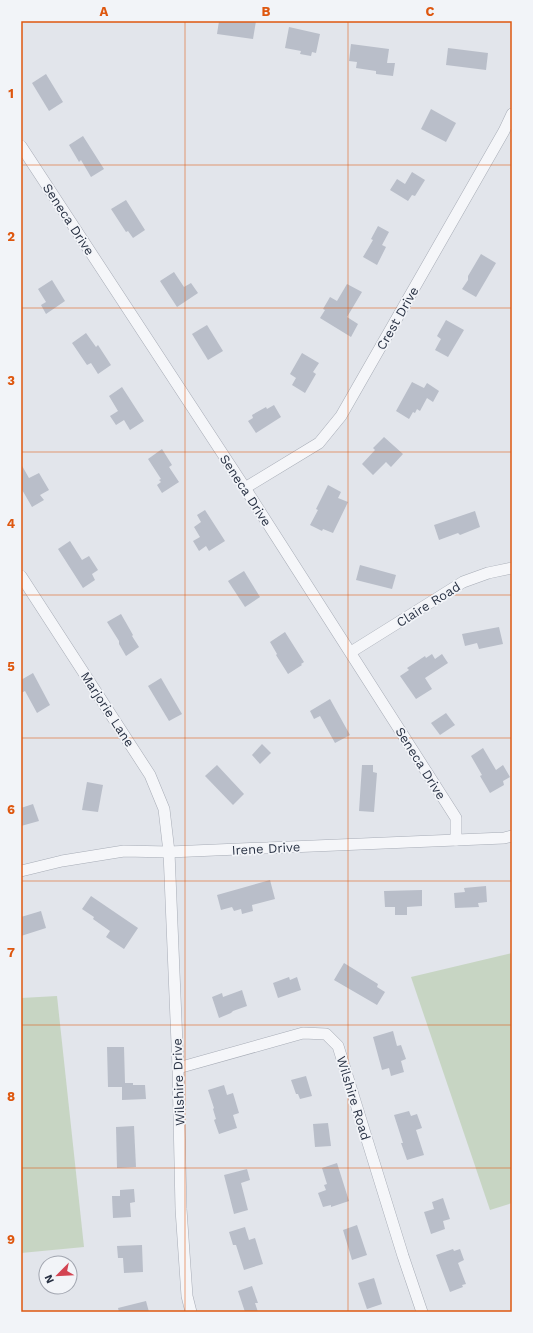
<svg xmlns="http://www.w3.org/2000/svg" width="533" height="1333" font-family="'Work Sans',sans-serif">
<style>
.green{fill:#c7d5c3}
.building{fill:#b9bec9}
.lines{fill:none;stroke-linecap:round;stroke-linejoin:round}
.minor-casing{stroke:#a7acb6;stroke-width:12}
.minor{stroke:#f5f6f9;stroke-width:11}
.grid{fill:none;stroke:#de570f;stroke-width:1;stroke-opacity:0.55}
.labels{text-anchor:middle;stroke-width:3.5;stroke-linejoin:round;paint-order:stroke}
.street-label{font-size:13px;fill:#293244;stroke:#f2f4f8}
.neatline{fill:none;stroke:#de570f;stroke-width:1.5}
.grid-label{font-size:13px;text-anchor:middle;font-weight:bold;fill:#de570f}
</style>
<rect width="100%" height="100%" fill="#e2e5eb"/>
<!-- green -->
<g class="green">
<path d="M512,953V1203L490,1210L411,977Z"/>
<path d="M57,996L84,1247L21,1253V998Z"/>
</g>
<!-- building -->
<g class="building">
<path d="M219,21H256L253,39L217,34Z"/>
<path d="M289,27L320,34L316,53L312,52L311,56L300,54L301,51L285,48Z"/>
<path d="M351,44L389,49L387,63H395L393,76L376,74V71L356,68L357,62L349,61Z"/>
<path d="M448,48L488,53L486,70L446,65Z"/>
<path d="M46,74L63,102L49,111L32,83Z"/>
<path d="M431,109L456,123L446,142L421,129Z"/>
<path d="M83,136L104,169L91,177L81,160L79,162L69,145Z"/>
<path d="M412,172L425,180L415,196L412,195L408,201L390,190L397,179L405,184Z"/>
<path d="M126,200L145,230L133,238L128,231L126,232L111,209Z"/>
<path d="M378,226L389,232L382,245L386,247L377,265L363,257L373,240L371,239Z"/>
<path d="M481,254L496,263L476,297L462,289L468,280V276Z"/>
<path d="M174,272L184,287L191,283L198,293L177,307L160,281Z"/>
<path d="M52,280L65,301L46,314L41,305L46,302L38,289Z"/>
<path d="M347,284L362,292L347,317L358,324L351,337L320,318L325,310L323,309L330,297L337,301Z"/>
<path d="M446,320L464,330L448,357L435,350L441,339L437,336Z"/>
<path d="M207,325L223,351L208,360L192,334Z"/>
<path d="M86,333L96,347L98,345L111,365L98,374L91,363L87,365L72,343Z"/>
<path d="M302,353L319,363L313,372L316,374L305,393L292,385L296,378L290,374Z"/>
<path d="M412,382L424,388L427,383L439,391L433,402L427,398L420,411L417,409L415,413L413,412L409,419L396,411Z"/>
<path d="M122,387L144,421L130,430L124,420L116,425L110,416L118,411L109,396Z"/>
<path d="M274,405L281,417L256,433L248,421L253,418L252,415L266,407L267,409Z"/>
<path d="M384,437L403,454L391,467L386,462L373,475L362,464L375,450L373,448Z"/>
<path d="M162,449L172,465L169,467L179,482L162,493L157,485L161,482L159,480L161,479L148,459Z"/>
<path d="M21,464L29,478L39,473L49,490L40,495L44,500L32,507L21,488Z"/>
<path d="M328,485L341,492L338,498L348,502L333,533L323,529L322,531L310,525L318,510L316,509Z"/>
<path d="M205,510L225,541L209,551L206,546L199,551L193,541L200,537L194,527L201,522L197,515Z"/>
<path d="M475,511L480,527L460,535L458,533L439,540L434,525Z"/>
<path d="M70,541L82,560L89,556L98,570L92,574L95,580L83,588L58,549Z"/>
<path d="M360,565L396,575L392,589L356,580Z"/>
<path d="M244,571L260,597L245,607L228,581Z"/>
<path d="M121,614L133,635L132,636L139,647L126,656L119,644V641L107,622Z"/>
<path d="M499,627L503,644L479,649L477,643L465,646L462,634Z"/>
<path d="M285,632L304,662L301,664L302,665L288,674L276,655L277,654L270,642Z"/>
<path d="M432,654L435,659L442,654L448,663L425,678L432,689L416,699L400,676L409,670L407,668L425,656L426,658Z"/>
<path d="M33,673L50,705L37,713L25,691L21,693V680Z"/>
<path d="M161,678L182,714L169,721L148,686Z"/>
<path d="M330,699L350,735L335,743L320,716L314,719L310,711Z"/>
<path d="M446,713L455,725L440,735L431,723Z"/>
<path d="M262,744L271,753L260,764L252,755Z"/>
<path d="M483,748L496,770L503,765L510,777L503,781L504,785L490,793L480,776L482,775L471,756Z"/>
<path d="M217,765L244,794L233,805L205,776Z"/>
<path d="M362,765H373V772L377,773L374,812L359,811Z"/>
<path d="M87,782L103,785L98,812L82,810Z"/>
<path d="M33,804L39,821L21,826V808Z"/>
<path d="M270,880L275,899L252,905L253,911L242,914L241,909L234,911L232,907L221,910L217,895Z"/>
<path d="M486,886L487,902L478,903L479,907L455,908L454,893L465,892L464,888Z"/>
<path d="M422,890V906L407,907V915H395V907H385L384,891Z"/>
<path d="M91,896L138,928L124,949L106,937L110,931L93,919L94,917L82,909Z"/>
<path d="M41,911L46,928L21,936V917Z"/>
<path d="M344,963L378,984L377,987L385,992L377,1005L334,980Z"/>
<path d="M289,977L290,980L297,977L301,990L278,998L273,983Z"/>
<path d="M242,990L247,1006L233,1011L231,1013L219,1018L212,997L222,993L223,997Z"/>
<path d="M393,1031L397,1046L401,1045L406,1059L401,1061L404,1072L391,1076L389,1068L382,1070L373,1037Z"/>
<path d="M107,1047H124L125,1083H133V1085H145L146,1099L122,1100V1087H108Z"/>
<path d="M306,1076L312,1096L300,1099L298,1094H296L291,1080Z"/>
<path d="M224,1085L227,1095L233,1093L239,1113L233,1115L237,1128L219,1134L214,1120L216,1119L213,1109L214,1108L208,1090Z"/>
<path d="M409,1111L411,1116L417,1114L422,1128L416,1130L424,1155L407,1160L401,1143H403L394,1115Z"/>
<path d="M328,1123L331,1146L315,1147L313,1124Z"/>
<path d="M134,1126L136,1167L117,1168L116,1127Z"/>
<path d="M337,1163L349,1201L331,1207V1205L323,1207L318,1193L326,1190L324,1185L327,1184L322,1168Z"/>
<path d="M247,1169L250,1180L241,1183L248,1210L234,1214L224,1175Z"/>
<path d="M134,1189L135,1202L130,1203L131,1217L113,1218L112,1196H120V1190Z"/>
<path d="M443,1198L450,1219L443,1221L445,1229L431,1234L424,1212L434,1209L432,1202Z"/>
<path d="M357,1225L367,1255L352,1260L343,1230Z"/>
<path d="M245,1227L249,1240L255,1238L263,1264L244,1270L236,1245H233L229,1232Z"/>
<path d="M142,1245L143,1272L124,1273L123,1258H118L117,1246Z"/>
<path d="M453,1249L454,1251L460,1249L464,1260L458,1263L466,1284L462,1285L463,1287L450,1292L436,1255Z"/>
<path d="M374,1278L382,1304L367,1309L358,1283Z"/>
<path d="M252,1286L258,1303H255L258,1312H245L238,1291Z"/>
<path d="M146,1301L149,1312H119L118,1308Z"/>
</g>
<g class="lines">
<defs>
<g id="minor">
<path d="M21,146L245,488L456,818V840"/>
<path d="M245,488L319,443L341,416L504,131L512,114"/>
<path d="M21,576L150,775L164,809L169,852L178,1068L181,1209L187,1296L191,1312"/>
<path d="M351,652L463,582L488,573L512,568"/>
<path d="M21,871L62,861L124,851L169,852L504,838L512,836"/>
<path d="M178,1068L303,1033L326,1034L338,1046L403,1256L422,1312"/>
</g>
</defs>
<!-- minor casing -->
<use href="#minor" class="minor-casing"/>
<!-- minor -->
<use href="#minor" class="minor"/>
</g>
<!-- grid -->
<path class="grid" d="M185,21V1312M348,21V1312M21,165H512M21,308H512M21,452H512M21,595H512M21,738H512M21,881H512M21,1025H512M21,1168H512"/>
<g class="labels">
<!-- street labels -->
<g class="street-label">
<text transform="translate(69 219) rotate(57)" y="5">Seneca Drive</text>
<text transform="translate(397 318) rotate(-60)" y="5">Crest Drive</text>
<text transform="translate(246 490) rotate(57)" y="5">Seneca Drive</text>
<text transform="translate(428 604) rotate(-32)" y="5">Claire Road</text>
<text transform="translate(108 709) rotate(57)" y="5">Marjorie Lane</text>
<text transform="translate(421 763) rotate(58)" y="5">Seneca Drive</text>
<text transform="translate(266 848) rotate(-3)" y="5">Irene Drive</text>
<text transform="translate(178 1082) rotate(-92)" y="5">Wilshire Drive</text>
<text transform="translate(354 1098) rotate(73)" y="5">Wilshire Road</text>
</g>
</g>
<!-- border -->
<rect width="533" height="1333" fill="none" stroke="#f2f4f8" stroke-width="44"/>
<!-- north arrow -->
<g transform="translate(58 1275) rotate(246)"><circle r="19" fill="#f2f4f8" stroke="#a2a6b0"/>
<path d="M0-3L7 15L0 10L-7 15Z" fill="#d34452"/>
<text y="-6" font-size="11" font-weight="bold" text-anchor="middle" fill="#293244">N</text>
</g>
<rect x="22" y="22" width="489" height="1289" class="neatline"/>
<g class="grid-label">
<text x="104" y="16">A</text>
<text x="266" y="16">B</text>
<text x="430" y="16">C</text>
<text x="11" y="98">1</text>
<text x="11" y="241">2</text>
<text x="11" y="385">3</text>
<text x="11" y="528">4</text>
<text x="11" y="671">5</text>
<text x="11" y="814">6</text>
<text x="11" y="957">7</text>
<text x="11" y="1101">8</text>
<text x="11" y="1244">9</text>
</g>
</svg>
